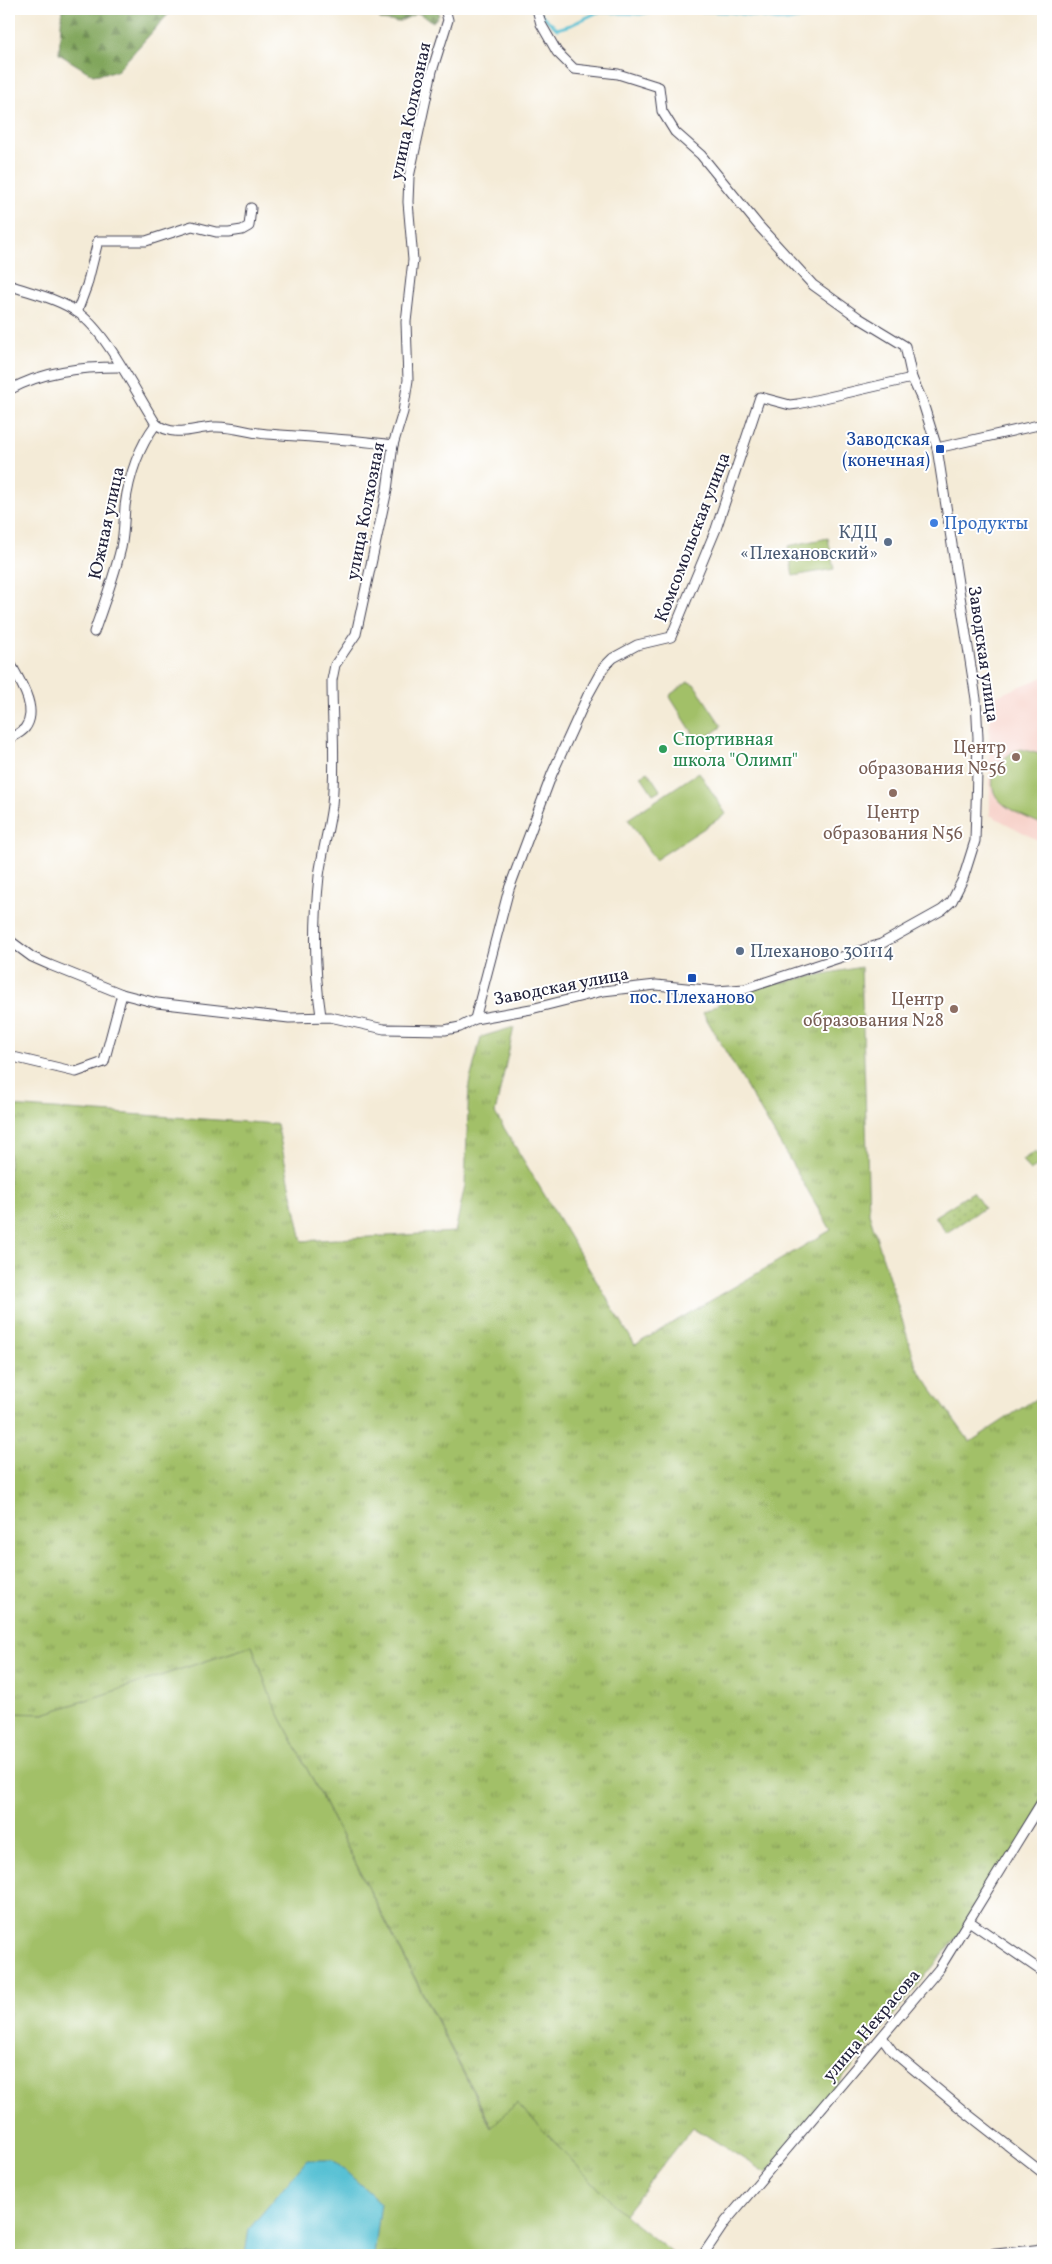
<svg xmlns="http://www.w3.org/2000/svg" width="1052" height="2264" font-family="Vollkorn,serif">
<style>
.built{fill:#f7d1c9}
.grass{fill:url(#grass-tufts);stroke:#627152}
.forest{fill:url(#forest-firs);stroke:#52644c}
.park{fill:url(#park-dots);stroke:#627152}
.garden{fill:#a2c068;stroke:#627152}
.water{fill:#58c1d4;stroke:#3d7288}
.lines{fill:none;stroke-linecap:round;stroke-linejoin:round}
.stream{stroke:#58c1d4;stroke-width:3}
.street-casing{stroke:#424052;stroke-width:11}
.street{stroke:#fff;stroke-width:9}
.transit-dot{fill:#1a4fb4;stroke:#fff;stroke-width:2}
.shop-dot{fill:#3f7fe0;stroke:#fff;stroke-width:2}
.service-dot{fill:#5c6f8a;stroke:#fff;stroke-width:2}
.leisure-dot{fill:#2e9e5b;stroke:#fff;stroke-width:2}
.education-dot{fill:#8d6e63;stroke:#fff;stroke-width:2}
.labels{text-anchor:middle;stroke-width:4;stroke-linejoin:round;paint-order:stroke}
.street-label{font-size:18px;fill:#22223b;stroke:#fff}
.transit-label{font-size:18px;fill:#164399;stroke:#fff;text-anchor:end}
.shop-label{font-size:18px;fill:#366cbe;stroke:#fff;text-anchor:start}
.service-label{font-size:18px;fill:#4e5e75;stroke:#fff;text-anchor:end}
.leisure-label{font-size:18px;fill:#27864d;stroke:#fff;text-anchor:start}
.education-label{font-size:18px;fill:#785e54;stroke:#fff;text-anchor:end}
</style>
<defs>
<pattern id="grass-tufts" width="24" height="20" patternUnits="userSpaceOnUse" patternTransform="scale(1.25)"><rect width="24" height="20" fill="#a2c068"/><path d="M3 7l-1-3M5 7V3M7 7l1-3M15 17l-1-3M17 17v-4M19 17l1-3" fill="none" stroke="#849c57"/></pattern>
<pattern id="forest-firs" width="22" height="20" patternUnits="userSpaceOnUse" patternTransform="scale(1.25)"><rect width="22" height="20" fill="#81a65c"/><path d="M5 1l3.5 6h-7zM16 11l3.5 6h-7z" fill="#69874d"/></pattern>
<pattern id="park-dots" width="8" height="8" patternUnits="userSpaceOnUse" patternTransform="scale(1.25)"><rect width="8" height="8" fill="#a2c068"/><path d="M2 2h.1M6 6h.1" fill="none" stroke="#849c57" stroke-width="1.8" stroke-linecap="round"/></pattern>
</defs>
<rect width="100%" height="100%" fill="#fff"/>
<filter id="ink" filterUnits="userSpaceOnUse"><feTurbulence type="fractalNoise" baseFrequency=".02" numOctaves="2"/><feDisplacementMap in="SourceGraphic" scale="10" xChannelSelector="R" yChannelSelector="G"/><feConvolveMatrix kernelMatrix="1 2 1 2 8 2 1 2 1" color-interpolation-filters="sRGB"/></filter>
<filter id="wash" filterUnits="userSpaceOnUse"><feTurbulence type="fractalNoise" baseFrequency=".0096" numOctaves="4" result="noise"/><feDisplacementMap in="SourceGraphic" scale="20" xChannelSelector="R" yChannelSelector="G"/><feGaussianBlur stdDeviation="1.12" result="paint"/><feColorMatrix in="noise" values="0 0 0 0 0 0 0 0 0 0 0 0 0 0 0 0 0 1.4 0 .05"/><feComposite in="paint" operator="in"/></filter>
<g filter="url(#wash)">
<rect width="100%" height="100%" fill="#f4ebd7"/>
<!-- built -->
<path class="built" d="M1043,677V843L990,815L989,699Z"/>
<!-- grass -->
<g class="grass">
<path d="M648,772L660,790L653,794L641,776Z"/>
<path d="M861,967L869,1213L917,1368L970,1442L1043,1394V1807L956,1938L766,2173L693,2127L624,2215L517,2103L492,2127L272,1701L252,1646L44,1714L9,1713V1106L277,1124L302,1241L455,1232L465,1185L469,1084L481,1037L514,1027L495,1113L635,1345L831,1230L703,1013L745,989Z"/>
<path d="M1036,1151L1043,1163L1030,1171L1022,1160Z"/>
</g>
<!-- forest -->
<g class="forest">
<path d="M62,9H173L117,71L93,75L59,54Z"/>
<path d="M374,9H437L439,15L433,22L418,13L398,22L380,20Z"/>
</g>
<!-- park -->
<path class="park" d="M973,1192L984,1208L946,1233L935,1216Z"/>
<!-- garden -->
<g class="garden">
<path d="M828,538L834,569L793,576L788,546Z"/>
<path d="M688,682L694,684L721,725L720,728L702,740L696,738L670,697L671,694Z"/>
<path d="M1021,749L1043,755V825C1029,818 1010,812 999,800C982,782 1001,753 1021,749Z"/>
<path d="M699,772L726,814L655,860L628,819Z"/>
<path d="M252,1646L272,1701L491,2127L517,2103L624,2215L675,2255H9V1713L44,1714Z"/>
</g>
<!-- water -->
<path class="water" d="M307,2160H333L381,2203L374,2255H245L249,2229Z"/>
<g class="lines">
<!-- stream -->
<path class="stream" d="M541,14L557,29L571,25L598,12L640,14L661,10L730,12L787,21L827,13L833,9"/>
</g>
</g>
<g filter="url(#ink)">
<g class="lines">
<defs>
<g id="street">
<path d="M9,285C31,293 57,298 77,312C106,331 136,393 156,424C175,438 193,428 214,427C233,426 249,433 267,434C309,437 351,439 393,445"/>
<path d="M77,312L87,285L98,241H146L192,226L216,232H229L242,230L249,226L251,208"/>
<path d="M9,390C44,371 80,367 120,367"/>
<path d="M937,448L1043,424"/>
<path d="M94,632C104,604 114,577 121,548C124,534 124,520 125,506C129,476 138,448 156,424"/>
<path d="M9,661C18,678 40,709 25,728C21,733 14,736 9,739"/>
<path d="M9,940L32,957L50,965L122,994L157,1003L289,1018L330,1017L384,1029L445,1030L460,1027L475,1019L531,1009L603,991L656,985L716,991L745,989L881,944L942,910L952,901L963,879L975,841L978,738L976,699L937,448L922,400L912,378L905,346L859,318L813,285L759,226L701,155L675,132L662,111L659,87L618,74L574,69L557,52L541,24L537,9"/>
<path d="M321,1016C314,970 314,923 319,876C322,853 329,829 332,805C336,763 332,722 332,680L335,665L356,634L387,490L393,445L403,412L408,380L406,322L413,260L408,202L409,177L432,71L448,20L445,9"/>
<path d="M475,1019L509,889L552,774L587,697L603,668L613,658L637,645L671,637L716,529L760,397L790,405L798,404L912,378"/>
<path d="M9,1056L76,1072L104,1062L122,994"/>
<path d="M969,1921L1043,1972"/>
<path d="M882,2037L893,2052L965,2112L1043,2173"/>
<path d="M703,2255L726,2221L939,1969L1043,1800"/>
<path d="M987,2255L1043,2249"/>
</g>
</defs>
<!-- street casing -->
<use href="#street" class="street-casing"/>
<!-- street -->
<use href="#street" class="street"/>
</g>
</g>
<!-- markers -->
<g class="transit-dot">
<rect x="935" y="444" width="10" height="10" rx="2.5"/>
<rect x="687" y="973" width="10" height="10" rx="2.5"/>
</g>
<circle class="shop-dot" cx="934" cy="523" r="5"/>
<g class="service-dot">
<circle cx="888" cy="542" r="5"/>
<circle cx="740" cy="951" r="5"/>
</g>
<circle class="leisure-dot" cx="663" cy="749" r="5"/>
<g class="education-dot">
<circle cx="1016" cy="757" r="5"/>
<circle cx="893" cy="793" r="5"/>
<circle cx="954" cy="1009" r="5"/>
</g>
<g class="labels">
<!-- street labels -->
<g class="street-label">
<text transform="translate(410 111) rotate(-78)" y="6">улица Колхозная</text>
<text transform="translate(365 511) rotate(-79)" y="6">улица Колхозная</text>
<text transform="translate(106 523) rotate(-78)" y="6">Южная улица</text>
<text transform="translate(692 537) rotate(-69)" y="6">Комсомольская улица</text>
<text transform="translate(984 654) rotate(82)" y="6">Заводская улица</text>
<text transform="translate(561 986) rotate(-11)" y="6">Заводская улица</text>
<text transform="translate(871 2025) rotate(-50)" y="6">улица Некрасова</text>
</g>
<!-- transit labels -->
<g class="transit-label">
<text x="930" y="445">Заводская<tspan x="930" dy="21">(конечная)</tspan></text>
<text x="692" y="1003" text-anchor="middle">пос. Плеханово</text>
</g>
<!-- shop labels -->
<g class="shop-label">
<text x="944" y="529">Продукты</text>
</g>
<!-- service labels -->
<g class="service-label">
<text x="878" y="538">КДЦ<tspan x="878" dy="21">«Плехановский»</tspan></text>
<text x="750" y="957" text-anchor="start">Плеханово 301114</text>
</g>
<!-- leisure labels -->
<g class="leisure-label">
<text x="673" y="745">Спортивная<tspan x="673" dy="21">школа "Олимп"</tspan></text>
</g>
<!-- education labels -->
<g class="education-label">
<text x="1006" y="753">Центр<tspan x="1006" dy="21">образования №56</tspan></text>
<text x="893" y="818" text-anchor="middle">Центр<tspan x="893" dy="21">образования N56</tspan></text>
<text x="944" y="1005">Центр<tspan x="944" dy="21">образования N28</tspan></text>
</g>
</g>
<!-- margin -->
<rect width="1052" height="2264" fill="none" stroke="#fff" stroke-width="30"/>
</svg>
